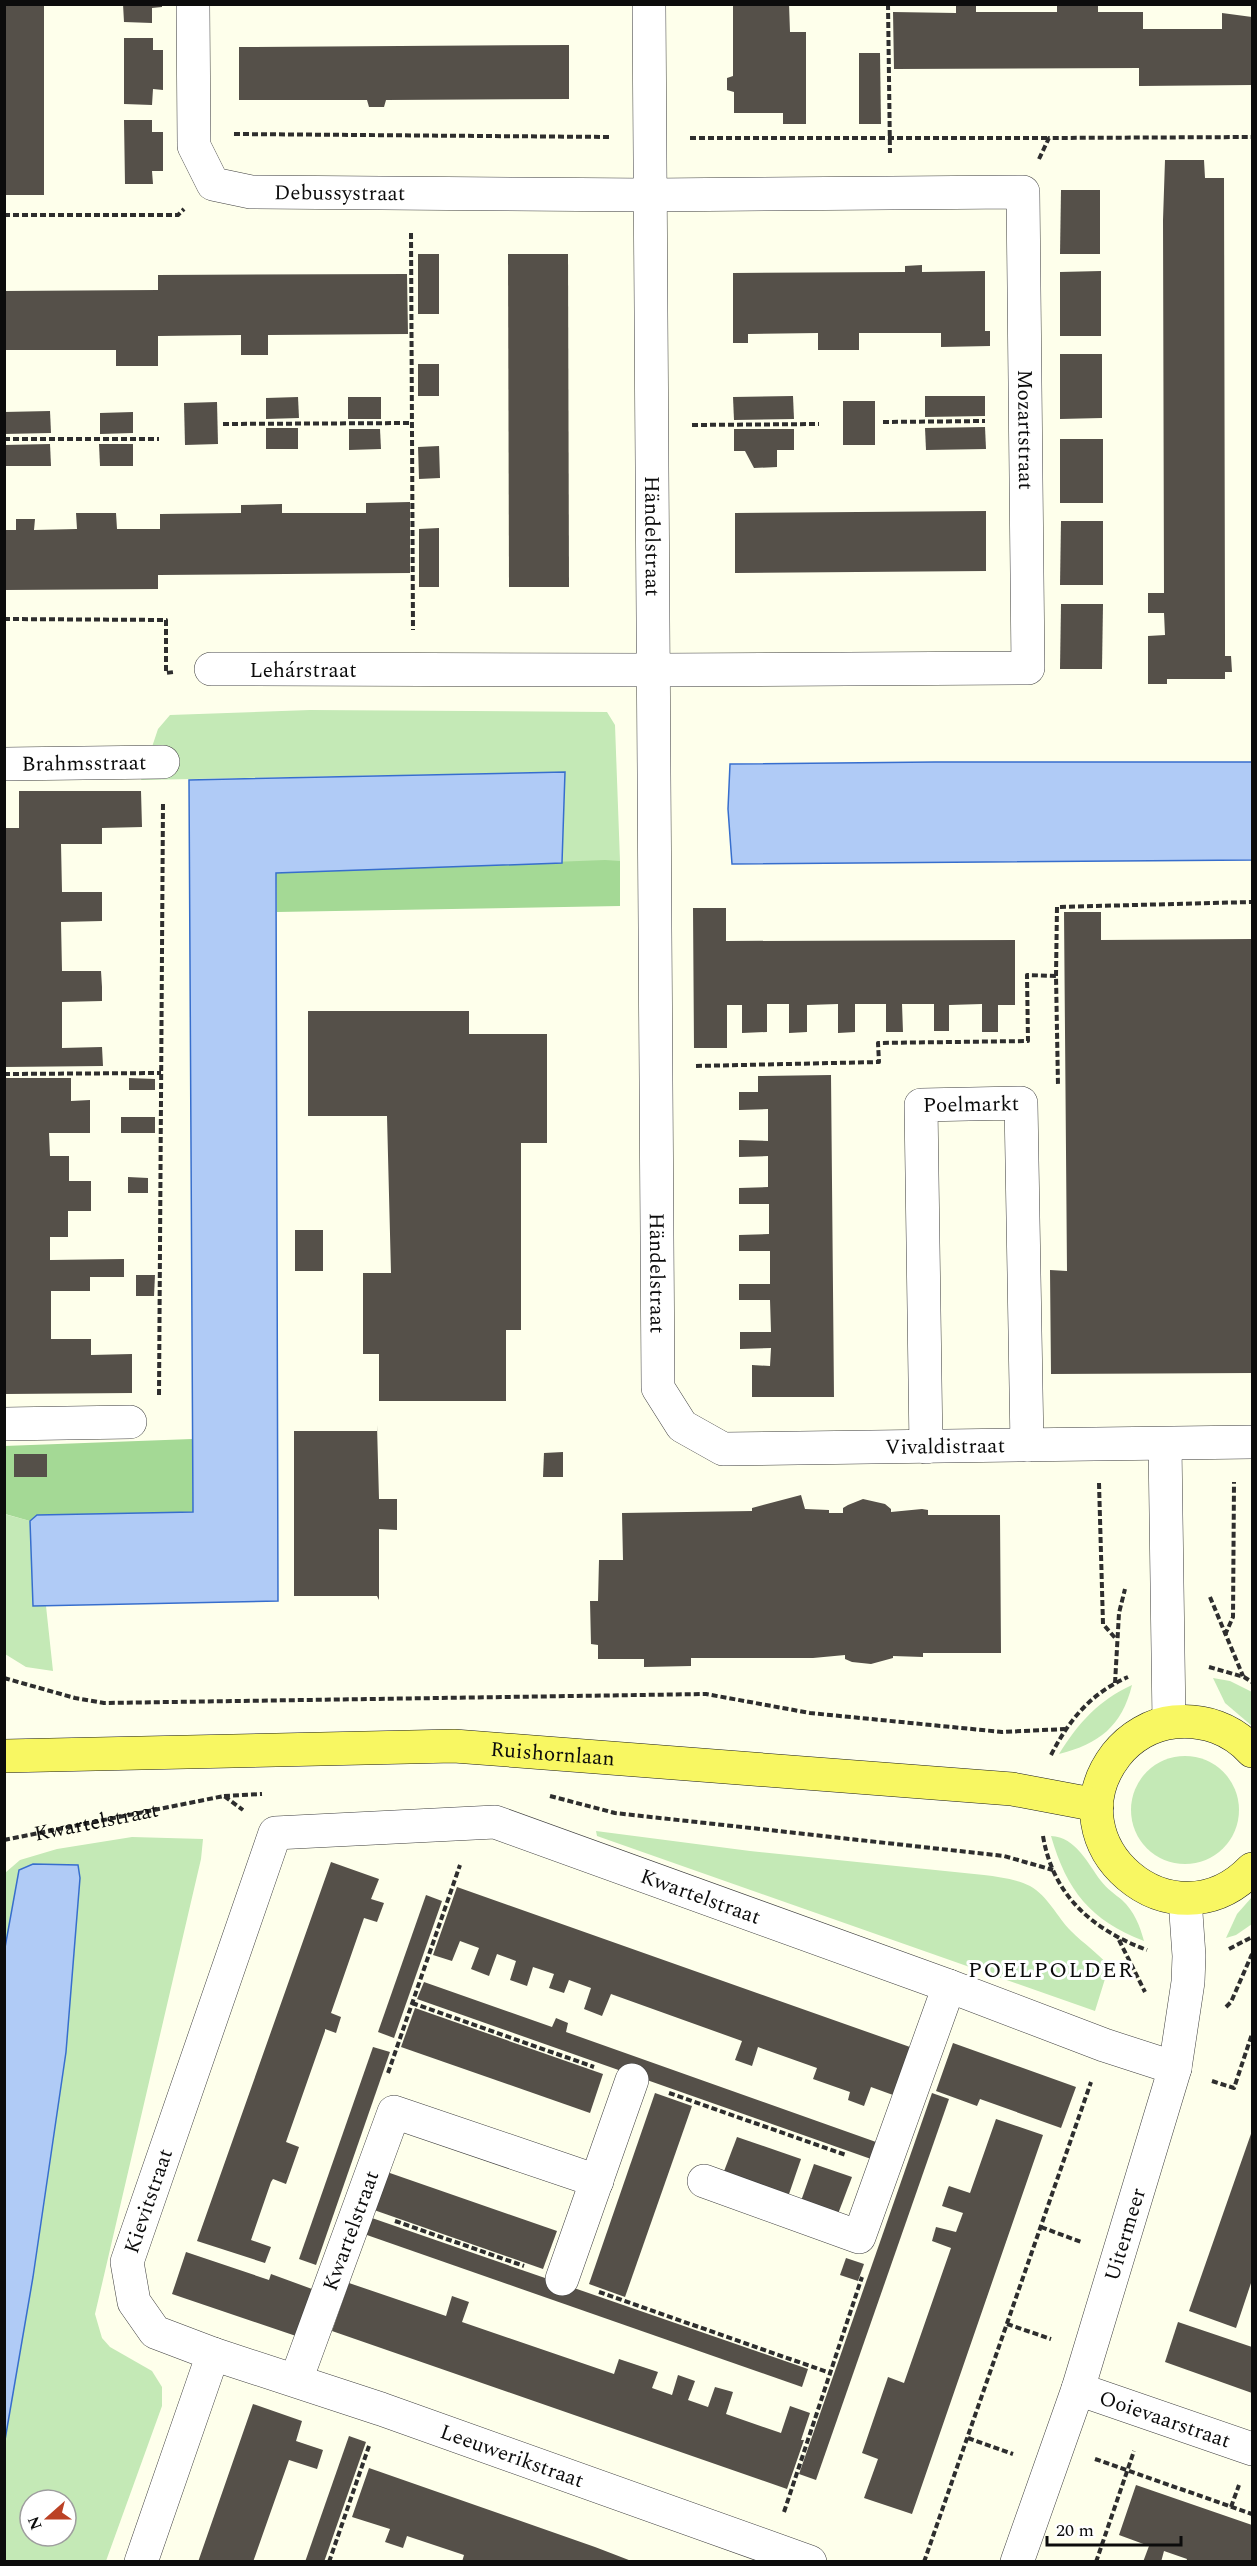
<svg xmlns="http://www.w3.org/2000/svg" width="1257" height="2566" font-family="Spectral,serif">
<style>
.green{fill:#c4e9b6;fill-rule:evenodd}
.forest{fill:#a4d995}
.water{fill:#b0cbf6;stroke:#376ecd;stroke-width:1.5}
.building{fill:#555049}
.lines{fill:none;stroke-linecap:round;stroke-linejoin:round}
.minor-casing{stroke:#3f3f3f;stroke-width:34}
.major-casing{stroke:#1d1d1d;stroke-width:34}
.path{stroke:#2e2e2e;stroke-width:4;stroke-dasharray:6 3;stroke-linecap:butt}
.minor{stroke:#fff;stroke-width:33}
.major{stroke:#f8f762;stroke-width:33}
.labels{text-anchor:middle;stroke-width:6;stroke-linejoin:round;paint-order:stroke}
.street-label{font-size:21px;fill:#0c0c0c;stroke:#fff}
.neighbourhood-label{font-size:22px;letter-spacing:1.5px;fill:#0c0c0c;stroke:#fff}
</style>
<rect width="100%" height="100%" fill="#feffeb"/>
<!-- green -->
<g class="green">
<path d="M310,710L607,712L615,725L620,861L562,863L565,772L141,780L158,729L170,715Z"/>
<path d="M4,1514L30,1521L34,1606H46L53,1671L26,1667L5,1654Z"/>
<path d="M1213,1678L1230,1681L1252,1692V1726L1225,1703Z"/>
<path d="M1132,1685C1122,1726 1099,1744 1059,1754C1078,1723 1099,1700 1132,1685Z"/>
<circle cx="1185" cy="1810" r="54"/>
<path d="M596,1831L750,1851L984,1875C999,1877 1016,1879 1030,1886C1048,1896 1057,1917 1071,1931C1084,1944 1098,1953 1109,1966L1095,2011L597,1836Z"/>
<path d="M1051,1836C1076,1837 1088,1864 1101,1881C1107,1889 1115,1894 1122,1900C1134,1911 1140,1926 1144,1941C1090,1920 1067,1891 1051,1836Z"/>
<path d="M132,1837L203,1839L201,1859L95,2314L102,2338L110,2347L152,2371L162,2387V2406L106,2561H4L5,2440L33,2277L66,2052L80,1878L78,1865L33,1864L19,1870L5,1953V1873L20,1860L57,1849ZM30,2500H66V2536H30Z"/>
<path d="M1252,1897V1924L1236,1935L1226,1938L1237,1914Z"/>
</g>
<!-- forest -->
<g class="forest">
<path d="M605,860L620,861V906L277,912L276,873Z"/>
<path d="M192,1439L193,1512L37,1515L30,1521L5,1514L4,1446Z"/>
</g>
<!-- water -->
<g class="water">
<path d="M935,762H1252V860L732,864L728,809L730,764Z"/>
<path d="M565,772L562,863L276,873L278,1601L33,1606L30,1521L37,1515L193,1512L189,780Z"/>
<path d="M33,1864L78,1865L80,1878L66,2052L33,2277L5,2440L4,1953L19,1870Z"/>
</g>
<!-- building -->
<g class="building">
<rect x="4" y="4" width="40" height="191"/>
<path d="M123,4H162V7L152,8V23L124,22Z"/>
<path d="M733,4H789L790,32H806V124H783V113H734V92L727,90V78L733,76Z"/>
<path d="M956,4H976V12H1057V4H1098V12H1143V29H1222V13L1252,17V85L1139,86V68L894,69L893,12L956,13Z"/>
<path d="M124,38H153V50H163V90L153,89L152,105L124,104Z"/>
<path d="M569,45V99L386,100L384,107H369L367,100H239V47Z"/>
<path d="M859,53H880L881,124H859Z"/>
<path d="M124,120H152V132H163V171H152L153,184H125Z"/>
<path d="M1165,160H1204L1205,178H1224L1225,634V656H1231L1232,672H1225V679H1167V684H1148V636L1165,635L1164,613H1148V593H1164L1163,220Z"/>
<path d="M1061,190H1100V254H1060Z"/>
<rect x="418" y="254" width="21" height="60"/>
<path d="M508,254H568L569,587H509Z"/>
<path d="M922,265V272L985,271V331H990V346L941,347V333H859V350H818V333L748,334V343H733V273L905,272V266Z"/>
<path d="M1101,271V336H1060V272Z"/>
<path d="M407,274L408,334L268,335V355H241V335L158,336V366H116V350H4V291L158,290V275Z"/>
<path d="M1060,354H1102V418L1060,419Z"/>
<rect x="418" y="364" width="21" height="32"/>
<path d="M793,396L794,419L734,420L733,397Z"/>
<path d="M925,396H985V416L925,417Z"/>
<path d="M298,397L299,418L266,419V398Z"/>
<rect x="348" y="397" width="33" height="22"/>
<rect x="843" y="401" width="32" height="44"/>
<path d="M217,402L218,444L185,445L184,403Z"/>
<path d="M50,411L51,433L4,434V412Z"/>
<path d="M133,412V433L100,434V413Z"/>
<path d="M985,427L986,449L926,450L925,428Z"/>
<rect x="266" y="428" width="32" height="21"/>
<path d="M349,429H380L381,449L349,450Z"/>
<path d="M734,429H794V450H777V467L754,468L745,451H734Z"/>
<rect x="1060" y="439" width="43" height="64"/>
<path d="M50,444L51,466H4V445Z"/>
<path d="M99,444H133V466H100Z"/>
<path d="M439,446L440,478L419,479L418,447Z"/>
<path d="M410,502V573L158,575V589L4,590V530H16V519H35L34,530L77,529L76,513H116L117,529H160V514L241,513V505L282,504V513H366V503Z"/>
<path d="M986,511V571L735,573V513Z"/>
<path d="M1061,521H1103V585H1060Z"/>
<path d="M439,528V587H419V529Z"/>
<path d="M1061,604H1103L1102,669H1060Z"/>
<path d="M19,791H141L142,827L102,828V844H61L62,892H102V921L61,922L62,971H101L102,987V1001L62,1002V1048L102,1047L103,1066L5,1067L4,828H19Z"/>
<path d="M693,908H726V941L1015,940V1005H998V1032H982V1004L949,1005V1031H934V1004H902L903,1032H886V1004H855V1032L838,1033V1004L807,1005V1032L789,1033V1004H767V1032L742,1033V1005H727V1048H694Z"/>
<path d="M1064,912H1101V940L1252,939V1373L1051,1374L1050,1270L1067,1271Z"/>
<path d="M308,1011H469V1034H547V1143H521V1330H506V1401H379V1354H363V1273H391L387,1116H308Z"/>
<path d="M831,1075L834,1397H752V1365L770,1366L771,1348L740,1349V1332H771L770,1300H739V1284H770V1251H739V1235L769,1234V1204H739V1188L768,1187V1156L739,1157V1140L768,1141V1109L739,1110V1092H758V1076Z"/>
<path d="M4,1078H71V1101L90,1100V1133H49L50,1156H69V1181H91V1211H68V1237H50V1260L124,1259V1277H90V1291H51V1339H91V1355L132,1354V1393L6,1394Z"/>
<path d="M129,1078L155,1079V1090H129Z"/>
<rect x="121" y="1117" width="34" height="16"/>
<path d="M128,1177L148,1178V1193H128Z"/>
<rect x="295" y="1230" width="28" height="41"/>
<path d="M136,1275H155L154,1296H136Z"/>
<path d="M377,1425L379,1499H397V1530L379,1529V1600L377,1596H294V1431H377Z"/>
<path d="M563,1452V1477H543L544,1453Z"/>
<rect x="14" y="1454" width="33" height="23"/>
<path d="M801,1495L805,1509L829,1510V1513H843V1508L848,1505L863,1499L885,1504L891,1509V1512L922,1509L928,1510V1515H1000L1001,1653H923V1657L893,1656V1658L871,1664L852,1662L845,1659V1655L813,1658H691V1666L644,1667V1659H598V1645L591,1644L590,1601H598L599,1560H623L622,1513L752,1511V1508Z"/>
<path d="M331,1862L379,1879L371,1899L384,1903L377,1922L364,1918L331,2013L341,2017L336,2033L325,2029V2031L286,2142L299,2147L298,2150L286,2184L273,2179L271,2182L251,2240L271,2247L265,2263L197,2241Z"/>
<path d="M457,1887L910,2047L893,2095L871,2087L864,2106L848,2100L850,2092L813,2079L817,2068L758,2047L752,2066L735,2060L742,2041L611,1994L602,2016L584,2009L591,1988L569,1980L564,1993L549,1988L554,1974L533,1967L527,1986L510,1980L516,1961L497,1954L489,1976L471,1969L479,1948L460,1941L452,1961L433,1955Z"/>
<path d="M426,1895L442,1901L394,2038L378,2032Z"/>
<path d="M424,1982L552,2027L556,2018L568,2023L566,2032L876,2142L871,2159L417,1999Z"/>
<path d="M415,2008L603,2074L590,2113L401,2047Z"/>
<path d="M953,2043L1076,2087L1061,2128L980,2099L977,2106L936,2091Z"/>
<path d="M373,2047L390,2052L316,2265L299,2259Z"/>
<path d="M655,2093L692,2106L625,2297L589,2284Z"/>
<path d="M932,2093L949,2099L816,2480L799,2474Z"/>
<path d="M996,2119L1043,2135L912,2514L864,2498L878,2459L862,2453L888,2377L904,2383L951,2248L932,2241L936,2227L956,2232L963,2213L942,2206L948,2188L949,2186L970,2193Z"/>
<path d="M1252,2131V2280L1236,2328L1189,2311Z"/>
<path d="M737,2137L801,2159L788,2197L723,2174Z"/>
<path d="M814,2164L852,2177L838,2214L801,2201Z"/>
<path d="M387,2172L557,2231L543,2269L374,2210Z"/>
<path d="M369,2217L808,2369L802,2387L364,2234Z"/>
<path d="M186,2252L269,2280L271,2274L312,2289L296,2336L172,2294Z"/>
<path d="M846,2258L864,2264L858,2281L840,2275Z"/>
<path d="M349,2283L446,2316L452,2296L469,2302L462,2322L614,2374L619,2359L658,2372L652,2388L672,2395L678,2375L695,2381L688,2400L708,2407L715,2387L733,2392L726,2414L781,2433L790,2406L810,2413L801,2440H804L787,2489L332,2331Z"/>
<path d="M1178,2322L1252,2347V2393L1165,2362Z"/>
<path d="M253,2404L302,2421L296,2441L323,2450L317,2469L289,2460L253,2562H198Z"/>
<path d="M349,2436L366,2442L324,2562H305Z"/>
<path d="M369,2468L595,2547L634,2562H462L464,2555L407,2536L403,2548L385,2542L390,2529L352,2517Z"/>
<path d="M1136,2485L1252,2525V2562H1186L1187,2559L1164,2551L1161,2562H1143L1149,2546L1119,2535Z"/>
</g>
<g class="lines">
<defs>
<g id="minor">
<path id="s2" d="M193,4L194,146L213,184L251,192L650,195L1023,192L1028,668L655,670L211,669"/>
<path id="s3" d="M649,4L658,1388L682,1426L723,1449L1252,1442"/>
<path id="s4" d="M4,764L163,762"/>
<path d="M4,1424L130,1422"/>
<path d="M1165,1444L1169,1722"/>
<path id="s5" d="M926,1447L921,1105L1021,1103L1027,1445"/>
<path d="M704,2181L859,2237L949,1986"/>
<path d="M562,2279L632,2080"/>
<path id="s6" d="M213,2354L381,2409L810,2562"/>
<path id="s7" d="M296,2380L394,2112L597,2181"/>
<path id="s8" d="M1078,2389L1252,2449"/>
<path id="s9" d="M141,2562L213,2354L155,2332L134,2302L127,2262L275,1833L495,1822L949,1986L1104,2045L1175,2068"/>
<path id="s10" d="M1017,2562L1078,2389L1175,2068L1188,1982L1189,1956L1185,1899"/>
</g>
<g id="major">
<path d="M1252,1751C1232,1729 1204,1719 1174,1722C1152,1724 1130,1737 1116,1755C1048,1844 1173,1951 1252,1869"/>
<path id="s11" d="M4,1756L454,1746L1012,1789L1097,1805"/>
</g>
</defs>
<!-- minor casing -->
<use href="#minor" class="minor-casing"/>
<!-- major casing -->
<use href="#major" class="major-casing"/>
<!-- path -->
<g class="path">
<path d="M888,4L890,153"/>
<path d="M234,134L610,137"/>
<path d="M690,138H1049"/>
<path d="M1039,159L1049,138L1252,137"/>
<path d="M4,215H178L184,209"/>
<path d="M411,233L413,630"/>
<path d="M883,422L985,421"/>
<path d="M223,424L412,423"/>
<path d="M692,425L819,424"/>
<path d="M4,439H159"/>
<path d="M4,619L166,620V673L174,672"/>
<path d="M1056,976L1057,907L1252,902"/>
<path d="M696,1066L879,1062L878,1043L1028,1041L1027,975L1056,976L1058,1086"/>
<path d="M4,1074L161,1073"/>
<path d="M159,1395L163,803"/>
<path d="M1099,1483L1103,1624L1116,1639"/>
<path d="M1210,1597L1243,1676"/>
<path d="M1225,1635L1233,1617L1234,1482"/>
<path d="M1209,1667L1244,1677L1252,1682"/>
<path d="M4,1678L75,1698L104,1703L706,1694L810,1713L1002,1732L1065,1729"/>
<path d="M1115,1683L1119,1613L1125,1589"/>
<path d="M1051,1755C1069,1720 1091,1693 1128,1677"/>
<path d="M224,1796L262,1794"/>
<path d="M550,1796L615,1813L1004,1856L1053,1870"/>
<path d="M1043,1836C1053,1896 1093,1930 1147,1950"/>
<path id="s1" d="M4,1840L224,1796L243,1810"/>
<path d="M1119,1940L1145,1992"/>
<path d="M1229,1949L1252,1937"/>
<path d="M412,2003L594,2067"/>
<path d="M1226,2007L1231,2002L1252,1954"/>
<path d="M388,2073L460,1865"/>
<path d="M1212,2081L1234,2088L1252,2034"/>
<path d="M669,2093L846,2155"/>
<path d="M395,2221L524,2266"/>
<path d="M1041,2227L1081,2242"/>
<path d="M599,2292L830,2373"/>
<path d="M1007,2324L1051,2339"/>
<path d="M968,2438L1013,2454"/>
<path d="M1095,2459L1252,2514"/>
<path d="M1231,2507L1239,2485"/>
<path d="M784,2512L862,2277"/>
<path d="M329,2562L369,2446"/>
<path d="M924,2562L1091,2082"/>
<path d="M1096,2562L1134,2451"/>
</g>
<!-- minor -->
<use href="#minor" class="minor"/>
<!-- major -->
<use href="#major" class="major"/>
</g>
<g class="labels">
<!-- street labels -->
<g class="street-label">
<text dy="7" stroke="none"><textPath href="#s2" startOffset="312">Debussystraat</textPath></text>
<text dy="7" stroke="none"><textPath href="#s2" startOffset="1233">Mozartstraat</textPath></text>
<text dy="7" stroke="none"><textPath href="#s3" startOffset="532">Händelstraat</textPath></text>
<text x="303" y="677">Lehárstraat</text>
<text dy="7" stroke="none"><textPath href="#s4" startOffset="80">Brahmsstraat</textPath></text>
<text dy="7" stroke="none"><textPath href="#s5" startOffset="392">Poelmarkt</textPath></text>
<text dy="7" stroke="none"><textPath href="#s3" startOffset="1269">Händelstraat</textPath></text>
<text dy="7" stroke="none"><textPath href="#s3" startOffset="1698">Vivaldistraat</textPath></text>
<text dy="7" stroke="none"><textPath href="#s11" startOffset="549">Ruishornlaan</textPath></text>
<text dy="7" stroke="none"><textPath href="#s1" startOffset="94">Kwartelstraat</textPath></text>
<text dy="7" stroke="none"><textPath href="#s9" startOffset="1252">Kwartelstraat</textPath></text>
<text dy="7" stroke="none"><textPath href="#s9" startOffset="424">Kievitstraat</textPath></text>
<text dy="7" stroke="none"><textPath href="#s7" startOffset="159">Kwartelstraat</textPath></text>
<text dy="7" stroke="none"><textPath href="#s10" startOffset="345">Uitermeer</textPath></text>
<text dy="7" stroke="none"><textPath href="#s8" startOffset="92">Ooievaarstraat</textPath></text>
<text dy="7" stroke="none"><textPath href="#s6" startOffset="316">Leeuwerikstraat</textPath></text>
</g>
<!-- neighbourhood labels -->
<g class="neighbourhood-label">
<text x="1051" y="1977">POELPOLDER</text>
</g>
</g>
<!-- border -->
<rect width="1257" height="2566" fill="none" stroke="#0c0c0c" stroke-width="12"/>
<!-- north arrow -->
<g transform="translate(48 2518) rotate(249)"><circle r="28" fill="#ffffff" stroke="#9e9e9e" stroke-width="1.5"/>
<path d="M0-4.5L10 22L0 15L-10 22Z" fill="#bb4125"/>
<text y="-9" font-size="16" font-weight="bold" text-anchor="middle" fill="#0c0c0c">N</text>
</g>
<!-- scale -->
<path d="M1047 2536v9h134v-9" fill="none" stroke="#0c0c0c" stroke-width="3"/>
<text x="1056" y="2536" font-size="18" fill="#0c0c0c" stroke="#ffffff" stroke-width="4.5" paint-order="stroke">20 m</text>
</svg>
